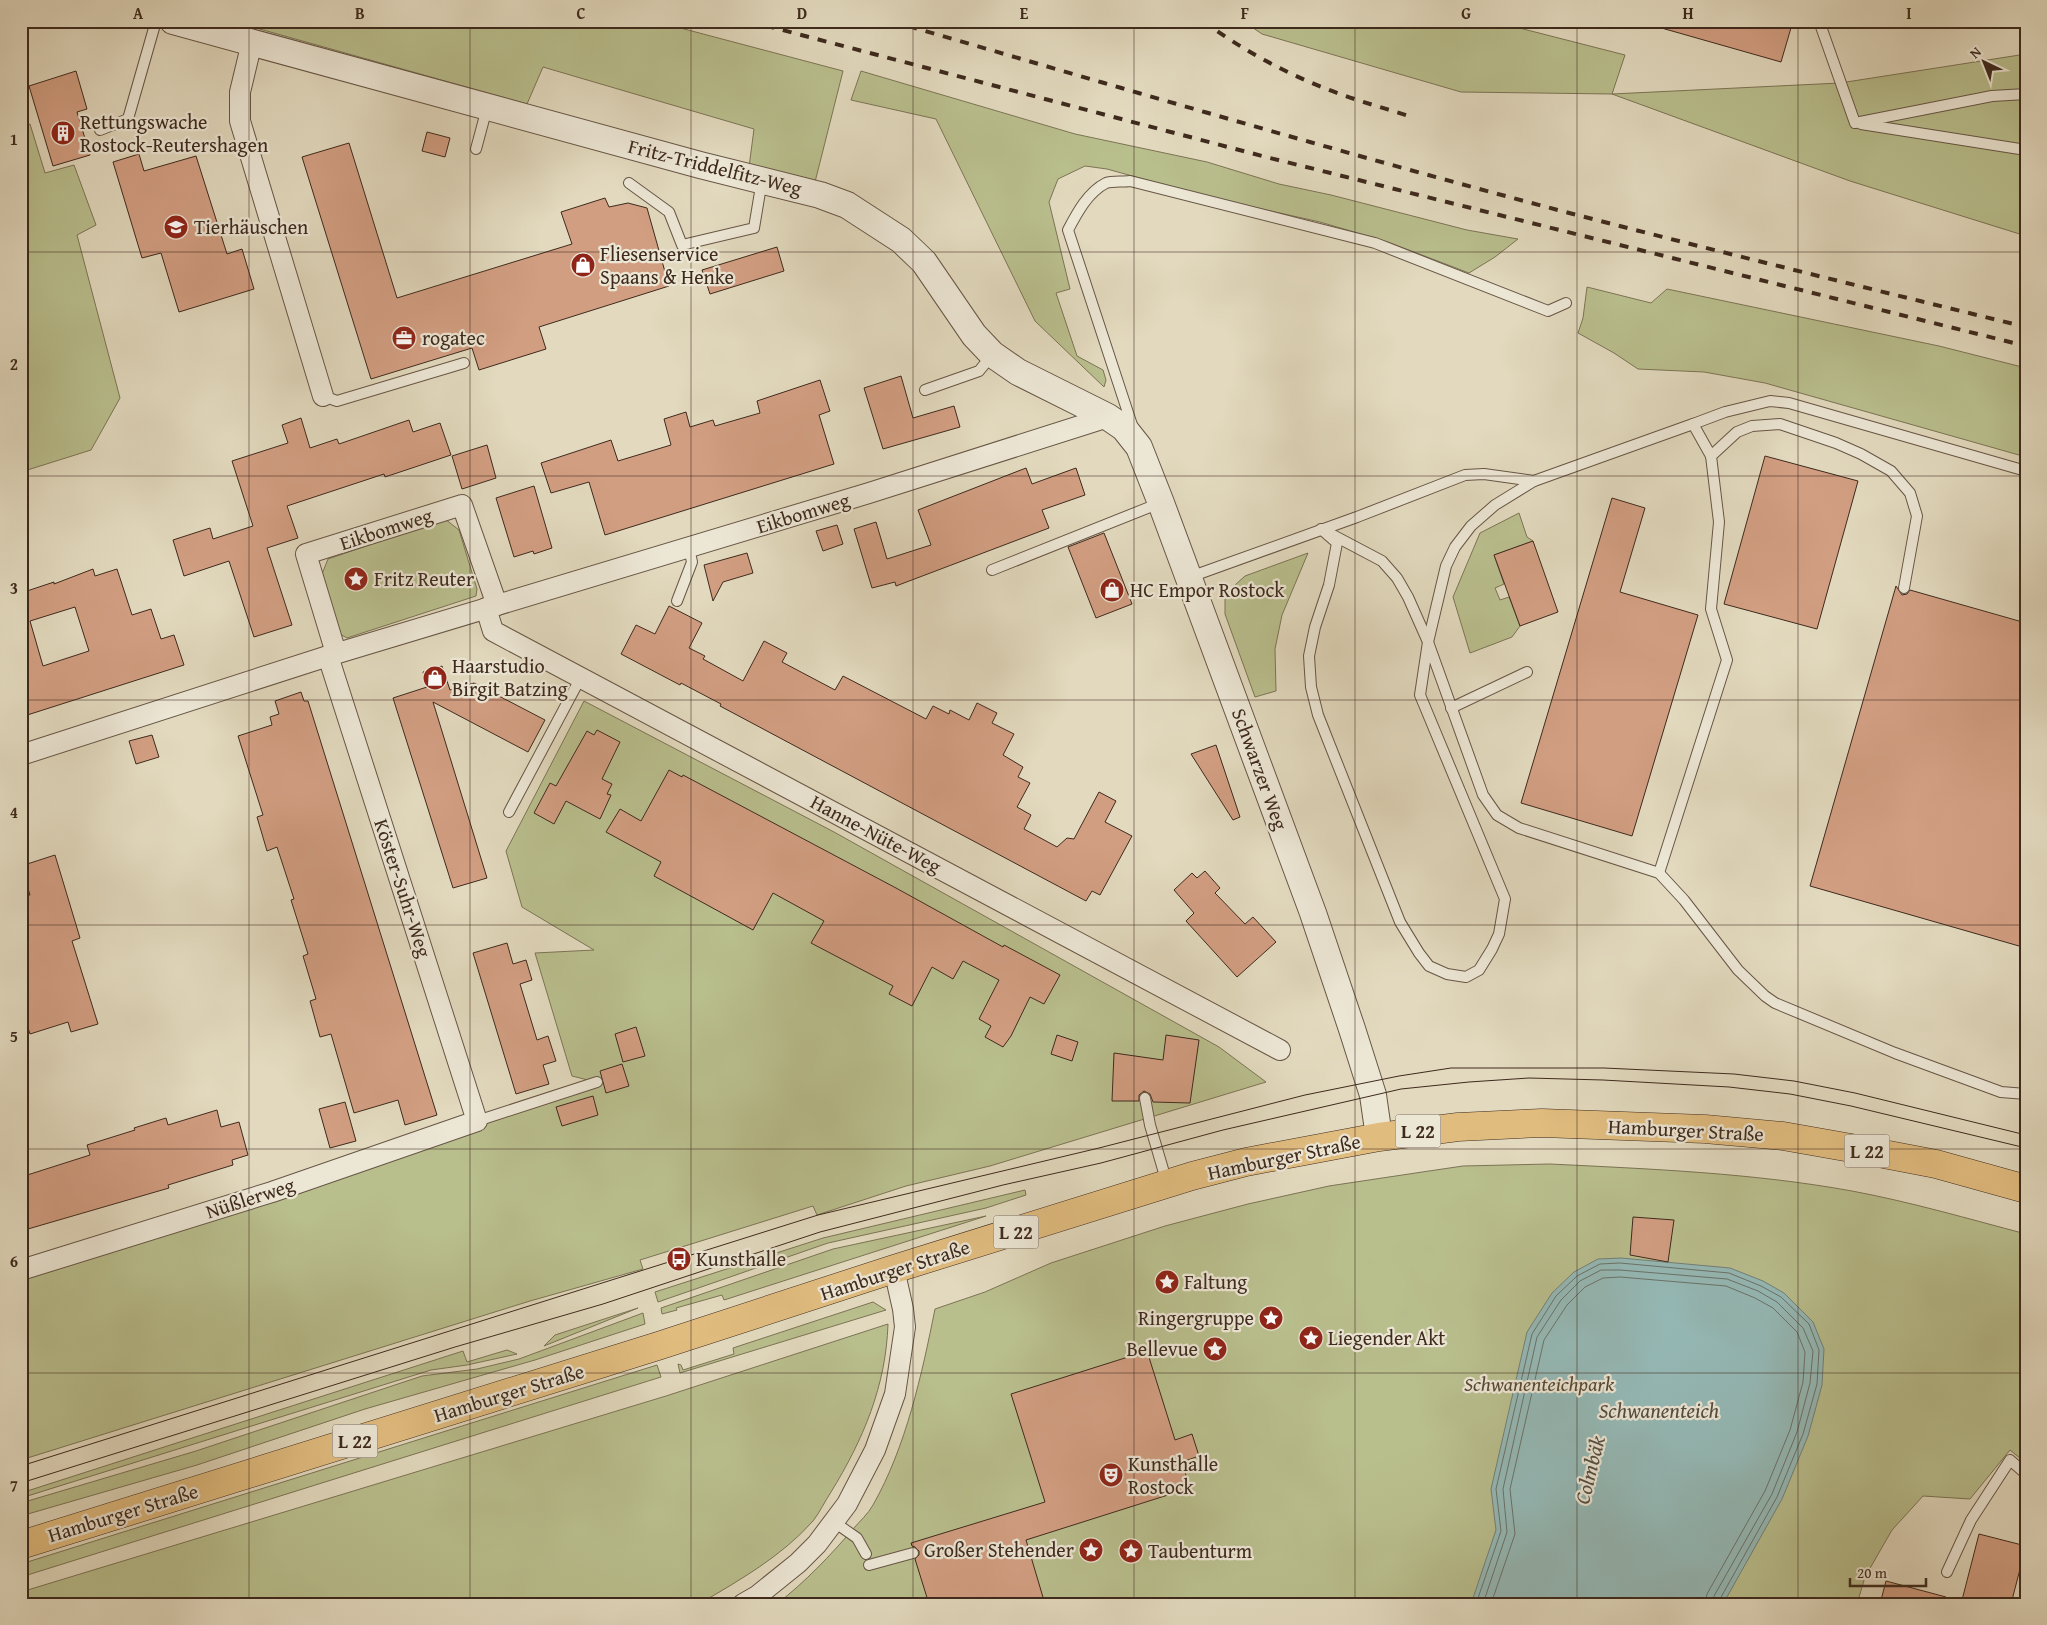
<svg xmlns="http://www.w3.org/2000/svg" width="2047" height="1625" font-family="'Gentium Book Plus',serif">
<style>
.green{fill:#b9be8d;stroke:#7c7455}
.water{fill:#95b9b6;stroke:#728079}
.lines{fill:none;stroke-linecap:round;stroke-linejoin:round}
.shore{stroke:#6a726a;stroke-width:1}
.building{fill:#d29e82;stroke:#3e2a1d;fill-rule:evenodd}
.service-casing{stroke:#675645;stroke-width:12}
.minor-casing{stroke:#675645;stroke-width:22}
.tertiary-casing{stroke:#675645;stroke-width:28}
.primary-casing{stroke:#3e2a1d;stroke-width:29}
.service{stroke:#ece6d5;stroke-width:10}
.minor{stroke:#ece6d5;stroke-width:20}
.tertiary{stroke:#ece6d5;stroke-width:26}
.primary{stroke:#e1bc7f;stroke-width:28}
.tram{stroke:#3e2a1d;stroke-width:1}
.rail{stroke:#3e2a1d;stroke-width:4;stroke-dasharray:9 9;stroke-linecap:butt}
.grid{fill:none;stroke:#3e2a1d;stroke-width:1;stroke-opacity:0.55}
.labels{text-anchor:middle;stroke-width:4.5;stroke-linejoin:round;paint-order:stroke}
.shield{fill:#ece6d5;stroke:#726254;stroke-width:1}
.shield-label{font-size:19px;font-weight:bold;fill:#3e2a1d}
.poi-label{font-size:20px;fill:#3e2a1d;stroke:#ece6d5;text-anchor:start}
.street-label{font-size:20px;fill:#3e2a1d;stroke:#ece6d5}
.park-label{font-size:20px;font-style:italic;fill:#574833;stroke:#ece6d5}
.water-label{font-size:21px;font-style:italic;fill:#544e43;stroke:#ece6d5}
.neatline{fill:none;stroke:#3e2a1d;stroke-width:2}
.grid-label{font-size:16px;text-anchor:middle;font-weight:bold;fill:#3e2a1d}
</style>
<rect width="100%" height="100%" fill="#e2d9be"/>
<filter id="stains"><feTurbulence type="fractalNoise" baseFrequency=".004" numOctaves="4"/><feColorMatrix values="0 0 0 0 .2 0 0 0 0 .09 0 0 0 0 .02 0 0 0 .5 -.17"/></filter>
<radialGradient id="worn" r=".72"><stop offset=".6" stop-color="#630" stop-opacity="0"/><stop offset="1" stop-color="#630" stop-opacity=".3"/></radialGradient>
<!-- green -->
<g class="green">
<path d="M231,21H654L843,71L815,182L749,167L754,129L543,67L527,104Z"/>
<path d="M1243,21H1492L1625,55L1612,94L1840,83L2026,54V236L1850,181L1612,94L1461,92L1262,34Z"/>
<path d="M861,71L1075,134L1207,162L1279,184L1331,195L1467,230L1518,239L1495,257L1469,273L1388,242L1320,222L1208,197L1107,169L1085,166L1058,179L1049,202L1070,289L1056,293L1077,356L1103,370L1106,380L1104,387L1035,321L936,119L851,100Z"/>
<path d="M30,124L45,173L74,165L96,225L77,235L120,398L91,450L21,472V128Z"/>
<path d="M1587,287L1651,303L1667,289L1939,346L2026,368V457L1765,383L1704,372L1638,369L1614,353L1578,333L1583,318Z"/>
<path d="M1519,513L1527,537L1533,541L1494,555L1504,584L1495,588L1500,600L1509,597L1520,626L1512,637L1470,653L1453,597L1480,533Z"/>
<path d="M445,519L459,530L477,589L476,596L347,638L338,633L322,574L328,559Z"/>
<path d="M1308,553L1282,615L1275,649L1276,691L1255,697L1225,614V594L1245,576Z"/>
<path d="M584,701L834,832L1219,1047L1266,1082L990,1166L906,1186L817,1215L813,1206L640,1260L643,1269L530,1301L21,1460V1270L596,1082L572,1076L535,953L594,950L522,907L506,851Z"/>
<path d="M1550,1164C1651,1169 1753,1173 1852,1191C1911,1202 1969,1219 2026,1234V1463L2010,1450L1970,1499L1923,1496L1892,1530L1865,1577L1857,1604H777C806,1581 830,1556 853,1529C860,1521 868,1514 873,1505C906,1447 922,1374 935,1309L985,1292L1051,1263L1165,1226L1248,1204L1329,1186L1429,1171L1463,1166Z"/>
<path d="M1025,1190L1026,1195L986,1208L828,1243L658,1302L655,1292L823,1238Z"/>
<path d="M986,1216L724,1300L722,1295L676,1308L677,1310L662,1314L661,1308L833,1249Z"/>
<path d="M873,1302L886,1310L680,1373L678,1364L681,1365L683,1370L734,1354L733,1348Z"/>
<path d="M638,1308L544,1346L555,1335Z"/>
<path d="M643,1313L645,1324L535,1360L365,1409L197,1465L21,1516V1503L196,1451L422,1376L477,1369L519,1359Z"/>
<path d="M888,1324C886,1386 863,1440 831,1492C825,1501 820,1512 813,1521C782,1556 740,1580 699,1604H21V1592L666,1396Z"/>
<path d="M507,1350L517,1354L467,1365L431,1370L21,1498V1493L463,1351L467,1362Z"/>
<path d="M657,1365L661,1377L21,1577V1564Z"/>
</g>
<!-- water -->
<path class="water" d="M1621,1258L1730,1268L1763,1281L1784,1293L1813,1322L1824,1349L1822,1385L1808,1436L1782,1499L1723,1604H1471L1496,1530L1491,1489L1527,1332L1552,1293L1574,1272L1598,1259Z"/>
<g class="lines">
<!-- shore -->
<g class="shore">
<path d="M1476,1604L1501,1531L1496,1489L1532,1334L1556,1296L1577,1276L1600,1264L1620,1263L1729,1273L1761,1286L1781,1297L1809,1324L1819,1350L1817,1384L1803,1434L1777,1497L1720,1599L1719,1604"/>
<path d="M1483,1604L1507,1532L1503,1489L1537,1337L1561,1300L1580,1281L1601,1270H1620L1727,1279L1758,1291L1777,1302L1803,1328L1813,1351L1810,1383L1797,1432L1772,1494L1714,1596L1713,1604"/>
<path d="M1491,1604L1515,1534L1510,1489L1544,1340L1567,1305L1585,1287L1603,1278L1620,1277L1726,1286L1755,1298L1773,1308L1797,1332L1805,1352L1803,1382L1790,1430L1765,1491L1707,1594L1705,1604"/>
</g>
</g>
<!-- building -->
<g class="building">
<path d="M1659,21H1793L1781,62L1658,27Z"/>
<path d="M76,71L87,109L77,112L90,155L53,166L29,86Z"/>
<path d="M427,132L450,138L445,157L422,151Z"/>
<path d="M349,143L397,298L572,244L561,212L605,198L609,207L628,203L647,208L669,286L539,327L546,349L479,370L472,348L371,379L302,157Z"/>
<path d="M139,154L144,171L196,156L227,254L242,249L254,289L179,312L161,253L142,258L113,162Z"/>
<path d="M777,247L784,271L710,294L702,270Z"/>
<path d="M901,376L913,418L954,406L960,427L883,449L864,388Z"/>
<path d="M820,380L830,411L819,415L834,464L605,535L589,482L551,493L541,463L611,440L618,461L671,445L664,419L686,412L690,427L713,420L715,426L760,413L757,401Z"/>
<path d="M301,418L310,448L337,439L339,444L409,420L413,432L440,423L451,455L385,477L384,474L287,506L298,538L267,548L292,625L254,637L229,561L184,576L173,540L210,528L213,539L253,526L232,461L288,443L282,425Z"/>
<path d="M487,445L496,478L462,489L452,456Z"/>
<path d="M1765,456L1858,481L1817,629L1724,604Z"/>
<path d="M1026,468L1032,484L1076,468L1085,495L1042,510L1049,528L896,586L895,582L872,588L854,529L876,522L887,559L931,545L918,510Z"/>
<path d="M534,486L552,548L534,554L533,551L514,557L496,498Z"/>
<path d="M1612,498L1645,508L1620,592L1698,615L1632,836L1521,803Z"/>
<path d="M837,525L843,544L823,551L816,531Z"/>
<path d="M1104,533L1132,604L1096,618L1068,547Z"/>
<path d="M1533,541L1558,612L1520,626L1494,555Z"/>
<path d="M747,553L753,573L723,582L713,601L704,565Z"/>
<path d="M93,569L95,576L117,569L132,615L151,609L161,639L174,635L184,665L21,717V593L54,582V584ZM75,607L89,651L43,666L30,621Z"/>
<path d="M1896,586L1902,595L1907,594L1910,590L2026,623V948L1810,886Z"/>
<path d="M669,606L702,623L689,648L705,656L703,659L743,681L764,641L787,653L782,662L835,690L843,676L926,719L933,706L949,714L950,710L969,720L977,703L997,713L992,723L1014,734L1003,755L1023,767L1018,777L1030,783L1017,807L1031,815L1024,829L1057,847L1067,838L1074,839L1099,792L1116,801L1105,822L1132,836L1100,895L1092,891L1086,901L720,706L721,704L681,683L680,685L621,654L636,625L655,634Z"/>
<path d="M442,666L450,690L474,683L545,720L528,752L433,702L487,878L453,888L393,698L427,687L423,672Z"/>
<path d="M301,692L304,701H308L437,1115L405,1125L398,1100L354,1113L331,1034L320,1037L310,1001L316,999L303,956L308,954L291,900L294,899L277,847L267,851L257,817L263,815L238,736L272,725L270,717L279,714L275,701Z"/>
<path d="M597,730L620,742L602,779L612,784L607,794L611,795L600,819L566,801L554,824L534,813L550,783L556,786L587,731L594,735Z"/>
<path d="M152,735L159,757L136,764L129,741Z"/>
<path d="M1216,745L1240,817L1233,820L1191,754Z"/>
<path d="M669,770L682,777L683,775L896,888L1003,947L1004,945L1060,975L1044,1004L1030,997L1011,1036L1003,1047L985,1037L991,1026L979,1019L999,980L963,961L953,979L932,967L912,1006L889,994L893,986L811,943L824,921L773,893L753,930L654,876L661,862L606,832L620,809L641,821Z"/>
<path d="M55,855L80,938L72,941L98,1024L71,1032L68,1022L30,1034L21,1006V897L30,895L21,866Z"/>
<path d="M1205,871L1220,888L1215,893L1245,924L1253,917L1276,942L1237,977L1186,921L1194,913L1174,890L1192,873L1197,878Z"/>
<path d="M507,943L513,964L526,960L532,980L520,984L537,1040L548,1036L556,1061L543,1065L549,1084L516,1094L473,953Z"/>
<path d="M636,1027L645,1056L623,1062L615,1034Z"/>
<path d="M1057,1035L1078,1042L1072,1061L1051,1054Z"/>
<path d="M1166,1035L1199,1040L1190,1103L1153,1102L1150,1094L1144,1091L1139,1095V1101H1112L1114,1053L1163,1060Z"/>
<path d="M622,1064L629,1086L606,1093L600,1071Z"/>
<path d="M593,1096L598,1115L562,1126L556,1107Z"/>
<path d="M345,1102L356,1141L330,1148L319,1109Z"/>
<path d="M217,1110L221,1127L239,1122L248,1155L232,1160L233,1165L168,1185L169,1188L21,1231V1177L90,1155L87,1145L135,1130L134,1128L166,1118L168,1125Z"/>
<path d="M1633,1217L1674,1220L1668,1262L1630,1255Z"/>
<path d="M1147,1351L1175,1440L1192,1434L1199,1456L1182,1462L1190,1488L1026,1540L1045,1604H929L915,1559L919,1555V1551L915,1547L912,1546L911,1543L1045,1502L1011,1394Z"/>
<path d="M1979,1534L2026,1546L2011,1604H1961Z"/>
<path d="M1886,1581L1946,1597L1945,1604H1880Z"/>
</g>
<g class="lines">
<defs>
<g id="service">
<path d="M1819,21L1855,123L1992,96L2026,94"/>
<path d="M1861,124L2026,150"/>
<path d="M100,130L128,119L156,21"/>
<path d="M476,149L487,108"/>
<path d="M629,183L669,212L682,245L754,228L762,180"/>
<path d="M925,390L979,371L992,355"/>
<path d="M323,396L337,401L464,363"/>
<path d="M1693,424L1725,412L1770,401L1789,403L2026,471"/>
<path d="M1133,428L1068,230C1077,213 1088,192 1106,183C1112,181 1123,182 1130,181L1375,243L1548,311L1566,303"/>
<path d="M1711,456L1737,432L1752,426L1780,424L1836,443L1861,454L1891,471L1910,493L1917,516L1904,588"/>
<path d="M1321,529L1337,543L1329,585L1315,627L1309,656L1311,687L1318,715L1400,922L1419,953L1429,966L1447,974L1466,977L1479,970L1492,949L1499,934L1505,899L1420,695L1428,642L1446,566L1455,547L1471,526L1495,505L1534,481L1693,424L1711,456L1719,522L1711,609L1727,660L1659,873"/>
<path d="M1329,533L1382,561L1397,578L1408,597L1428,642L1483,795L1497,815L1519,828L1659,873L1684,900L1738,970L1765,996L1775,1003L1895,1053L2001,1092L2026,1094"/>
<path d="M992,570L1160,503"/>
<path d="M1190,577L1357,517L1465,475L1484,474L1534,481"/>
<path d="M677,601L692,562L689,548"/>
<path d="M1451,708L1527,672"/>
<path d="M509,812L581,677"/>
<path d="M1145,1098L1150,1125L1167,1183"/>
<path d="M477,1121L597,1082"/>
<path d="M834,1522L857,1538L866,1554"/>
<path d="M869,1565L913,1553"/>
<path d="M1947,1572L1971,1520L2010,1460L2026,1474"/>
</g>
<g id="minor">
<path d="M252,42L240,92V121L323,396"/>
<path d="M486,608L493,631L1280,1050"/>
<path d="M336,653L306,554L462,505L497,605"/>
<path d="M21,755L328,656L869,493L1108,417"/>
<path d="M21,1270L272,1192L477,1121L328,656"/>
<path d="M743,1604L757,1596L798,1563L817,1544L847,1504L875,1450L895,1394L905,1327L903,1309L894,1269"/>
</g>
<path id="tertiary" d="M173,21L700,165L820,195L847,205L901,240L924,262L974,335L992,354L1018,372L1108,417L1124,428L1139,447L1161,503L1313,913L1352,1029L1373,1095L1379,1137"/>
<path id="primary" d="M21,1545L658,1346L894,1269L1192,1176L1246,1162L1379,1137L1458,1127L1542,1123L1705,1129L1783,1136L1868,1151L1936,1164L2026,1189"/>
</defs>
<!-- service casing -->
<use href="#service" class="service-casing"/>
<!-- minor casing -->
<use href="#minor" class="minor-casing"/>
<!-- tertiary casing -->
<use href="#tertiary" class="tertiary-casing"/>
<!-- primary casing -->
<use href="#primary" class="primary-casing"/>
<!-- service -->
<use href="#service" class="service"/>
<!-- minor -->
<use href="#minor" class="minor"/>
<!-- tertiary -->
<use href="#tertiary" class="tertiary"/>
<!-- primary -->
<use href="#primary" class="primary"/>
<!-- tram -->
<g class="tram">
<path d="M21,1466L818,1215L1099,1148L1305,1095L1399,1076L1451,1068H1604L1734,1074L1794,1081L1855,1093L2026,1135"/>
<path d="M21,1483L455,1347L603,1304L820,1232L1003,1185L1101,1163L1223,1130L1401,1089L1469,1082L1529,1078L1603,1080L1729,1087L1790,1094L1851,1106L2026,1148"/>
</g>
<!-- rail -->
<g class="rail">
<path d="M748,21L1266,157L2026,346"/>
<path d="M891,21C1118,87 1345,154 1573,214C1724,253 1875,290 2026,327"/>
<path d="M1203,21C1245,52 1294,78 1343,95C1365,103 1387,109 1409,116"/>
</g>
</g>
<!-- grid -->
<path class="grid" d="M249,21V1604M470,21V1604M691,21V1604M913,21V1604M1134,21V1604M1355,21V1604M1577,21V1604M1798,21V1604M21,252H2026M21,476H2026M21,700H2026M21,925H2026M21,1149H2026M21,1373H2026"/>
<!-- icons -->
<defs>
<symbol id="building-disc" viewBox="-11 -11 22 22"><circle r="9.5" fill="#8f2418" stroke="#ece6d5"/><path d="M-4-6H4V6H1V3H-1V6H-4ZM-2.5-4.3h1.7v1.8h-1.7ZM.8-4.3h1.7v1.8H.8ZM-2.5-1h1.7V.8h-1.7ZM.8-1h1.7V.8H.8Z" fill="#fff"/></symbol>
<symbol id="school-disc" viewBox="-11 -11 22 22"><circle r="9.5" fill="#8f2418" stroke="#ece6d5"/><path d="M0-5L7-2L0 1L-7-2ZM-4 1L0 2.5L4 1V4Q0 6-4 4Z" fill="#fff"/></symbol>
<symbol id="shop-disc" viewBox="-11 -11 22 22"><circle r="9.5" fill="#8f2418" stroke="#ece6d5"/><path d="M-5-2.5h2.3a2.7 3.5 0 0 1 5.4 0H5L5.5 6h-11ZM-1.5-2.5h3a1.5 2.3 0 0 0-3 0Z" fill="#fff"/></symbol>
<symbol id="office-disc" viewBox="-11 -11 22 22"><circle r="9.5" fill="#8f2418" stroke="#ece6d5"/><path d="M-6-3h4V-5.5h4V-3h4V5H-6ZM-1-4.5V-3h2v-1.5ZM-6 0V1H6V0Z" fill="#fff"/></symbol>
<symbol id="sight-disc" viewBox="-11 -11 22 22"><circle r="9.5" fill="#8f2418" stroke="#ece6d5"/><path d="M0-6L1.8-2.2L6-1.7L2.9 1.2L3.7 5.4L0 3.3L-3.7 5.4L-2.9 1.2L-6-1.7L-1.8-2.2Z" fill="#fff"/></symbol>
<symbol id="bus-disc" viewBox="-11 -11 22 22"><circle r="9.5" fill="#8f2418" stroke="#ece6d5"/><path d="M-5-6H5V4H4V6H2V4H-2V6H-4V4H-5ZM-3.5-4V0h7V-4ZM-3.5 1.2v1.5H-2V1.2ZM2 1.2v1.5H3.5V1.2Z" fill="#fff"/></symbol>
<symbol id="theatre-disc" viewBox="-11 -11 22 22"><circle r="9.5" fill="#8f2418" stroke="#ece6d5"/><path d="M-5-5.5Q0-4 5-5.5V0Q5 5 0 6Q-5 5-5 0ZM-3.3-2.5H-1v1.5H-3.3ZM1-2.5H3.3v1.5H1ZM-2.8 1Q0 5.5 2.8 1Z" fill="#fff"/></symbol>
</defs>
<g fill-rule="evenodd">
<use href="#building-disc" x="49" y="119" width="28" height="28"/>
<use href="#school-disc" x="162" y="213" width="28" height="28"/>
<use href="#shop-disc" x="569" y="251" width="28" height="28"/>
<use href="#office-disc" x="390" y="324" width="28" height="28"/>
<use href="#sight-disc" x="342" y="565" width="28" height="28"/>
<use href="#shop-disc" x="1098" y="576" width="28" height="28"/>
<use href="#shop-disc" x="421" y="664" width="28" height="28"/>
<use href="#bus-disc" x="665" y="1245" width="28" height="28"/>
<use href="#sight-disc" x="1153" y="1268" width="28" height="28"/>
<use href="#sight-disc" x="1257" y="1304" width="28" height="28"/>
<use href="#sight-disc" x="1297" y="1324" width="28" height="28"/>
<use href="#sight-disc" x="1201" y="1335" width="28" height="28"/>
<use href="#theatre-disc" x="1097" y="1461" width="28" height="28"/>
<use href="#sight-disc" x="1077" y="1536" width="28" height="28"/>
<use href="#sight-disc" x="1117" y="1537" width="28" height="28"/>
</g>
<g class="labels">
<!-- shield labels -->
<g class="shield">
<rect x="1395.5" y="1114.5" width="45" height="33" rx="4"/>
<rect x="1844.5" y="1134.5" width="45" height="33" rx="4"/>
<rect x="993.5" y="1215.5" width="45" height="33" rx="4"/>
<rect x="332.5" y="1424.5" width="45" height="33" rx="4"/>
</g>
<g class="shield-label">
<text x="1418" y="1138">L 22</text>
<text x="1867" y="1158">L 22</text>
<text x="1016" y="1239">L 22</text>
<text x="355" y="1448">L 22</text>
</g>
<!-- poi labels -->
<g class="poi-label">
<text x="80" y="129">Rettungswache<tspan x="80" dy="23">Rostock-Reutershagen</tspan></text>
<text x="194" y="234">Tierhäuschen</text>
<text x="600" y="261">Fliesenservice<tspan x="600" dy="23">Spaans &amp; Henke</tspan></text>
<text x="422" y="345">rogatec</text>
<text x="374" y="586">Fritz Reuter</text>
<text x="1130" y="597">HC Empor Rostock</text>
<text x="452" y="673">Haarstudio<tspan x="452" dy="23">Birgit Batzing</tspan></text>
<text x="696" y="1266">Kunsthalle</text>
<text x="1184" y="1289">Faltung</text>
<text x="1254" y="1325" text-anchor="end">Ringergruppe</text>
<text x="1328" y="1345">Liegender Akt</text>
<text x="1198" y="1356" text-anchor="end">Bellevue</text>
<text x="1128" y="1471">Kunsthalle<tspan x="1128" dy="23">Rostock</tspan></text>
<text x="1074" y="1557" text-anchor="end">Großer Stehender</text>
<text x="1148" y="1558">Taubenturm</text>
</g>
<!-- street labels -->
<g class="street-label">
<text transform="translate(715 167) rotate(14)" y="7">Fritz-Triddelfitz-Weg</text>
<text transform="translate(803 513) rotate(-17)" y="7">Eikbomweg</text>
<text transform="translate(386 529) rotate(-18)" y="7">Eikbomweg</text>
<text transform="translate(1260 769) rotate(70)" y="7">Schwarzer Weg</text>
<text transform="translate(876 834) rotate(28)" y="7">Hanne-Nüte-Weg</text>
<text transform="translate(403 888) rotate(72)" y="7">Köster-Suhr-Weg</text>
<text transform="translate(1686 1130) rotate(3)" y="7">Hamburger Straße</text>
<text transform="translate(1284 1157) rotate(-12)" y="7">Hamburger Straße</text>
<text transform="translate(250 1198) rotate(-18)" y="7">Nüßlerweg</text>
<text transform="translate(895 1270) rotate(-18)" y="7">Hamburger Straße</text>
<text transform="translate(509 1393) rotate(-17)" y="7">Hamburger Straße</text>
<text transform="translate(123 1513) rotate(-17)" y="7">Hamburger Straße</text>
</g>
<!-- park labels -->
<g class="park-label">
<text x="1539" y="1391">Schwanenteichpark</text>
</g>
<!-- water labels -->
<g class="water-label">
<text x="1659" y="1418">Schwanenteich</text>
<text transform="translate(1590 1470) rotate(-76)" y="7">Colmbäk</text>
</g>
</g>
<!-- margin -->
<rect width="2047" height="1625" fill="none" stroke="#e2d9be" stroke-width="55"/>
<!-- north arrow -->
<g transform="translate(1984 62) rotate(317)" stroke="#ece6d5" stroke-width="4" paint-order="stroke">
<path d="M0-4L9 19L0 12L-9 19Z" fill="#3e2a1d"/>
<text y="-8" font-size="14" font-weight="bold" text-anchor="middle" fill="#3e2a1d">N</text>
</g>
<!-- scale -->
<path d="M1850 1578v8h76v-8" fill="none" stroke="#3e2a1d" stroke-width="2.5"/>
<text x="1857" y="1578" font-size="15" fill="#3e2a1d" stroke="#ece6d5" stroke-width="4" paint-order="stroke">20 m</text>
<rect x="28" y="28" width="1992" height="1570" class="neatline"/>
<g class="grid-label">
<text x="138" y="19">A</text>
<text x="360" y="19">B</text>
<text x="581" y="19">C</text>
<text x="802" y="19">D</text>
<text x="1024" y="19">E</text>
<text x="1245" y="19">F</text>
<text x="1466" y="19">G</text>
<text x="1688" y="19">H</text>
<text x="1909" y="19">I</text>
<text x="14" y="145">1</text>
<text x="14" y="370">2</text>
<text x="14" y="594">3</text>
<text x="14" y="818">4</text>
<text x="14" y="1042">5</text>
<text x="14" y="1267">6</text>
<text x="14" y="1491">7</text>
</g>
<rect width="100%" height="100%" filter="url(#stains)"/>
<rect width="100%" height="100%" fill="url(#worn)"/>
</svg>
